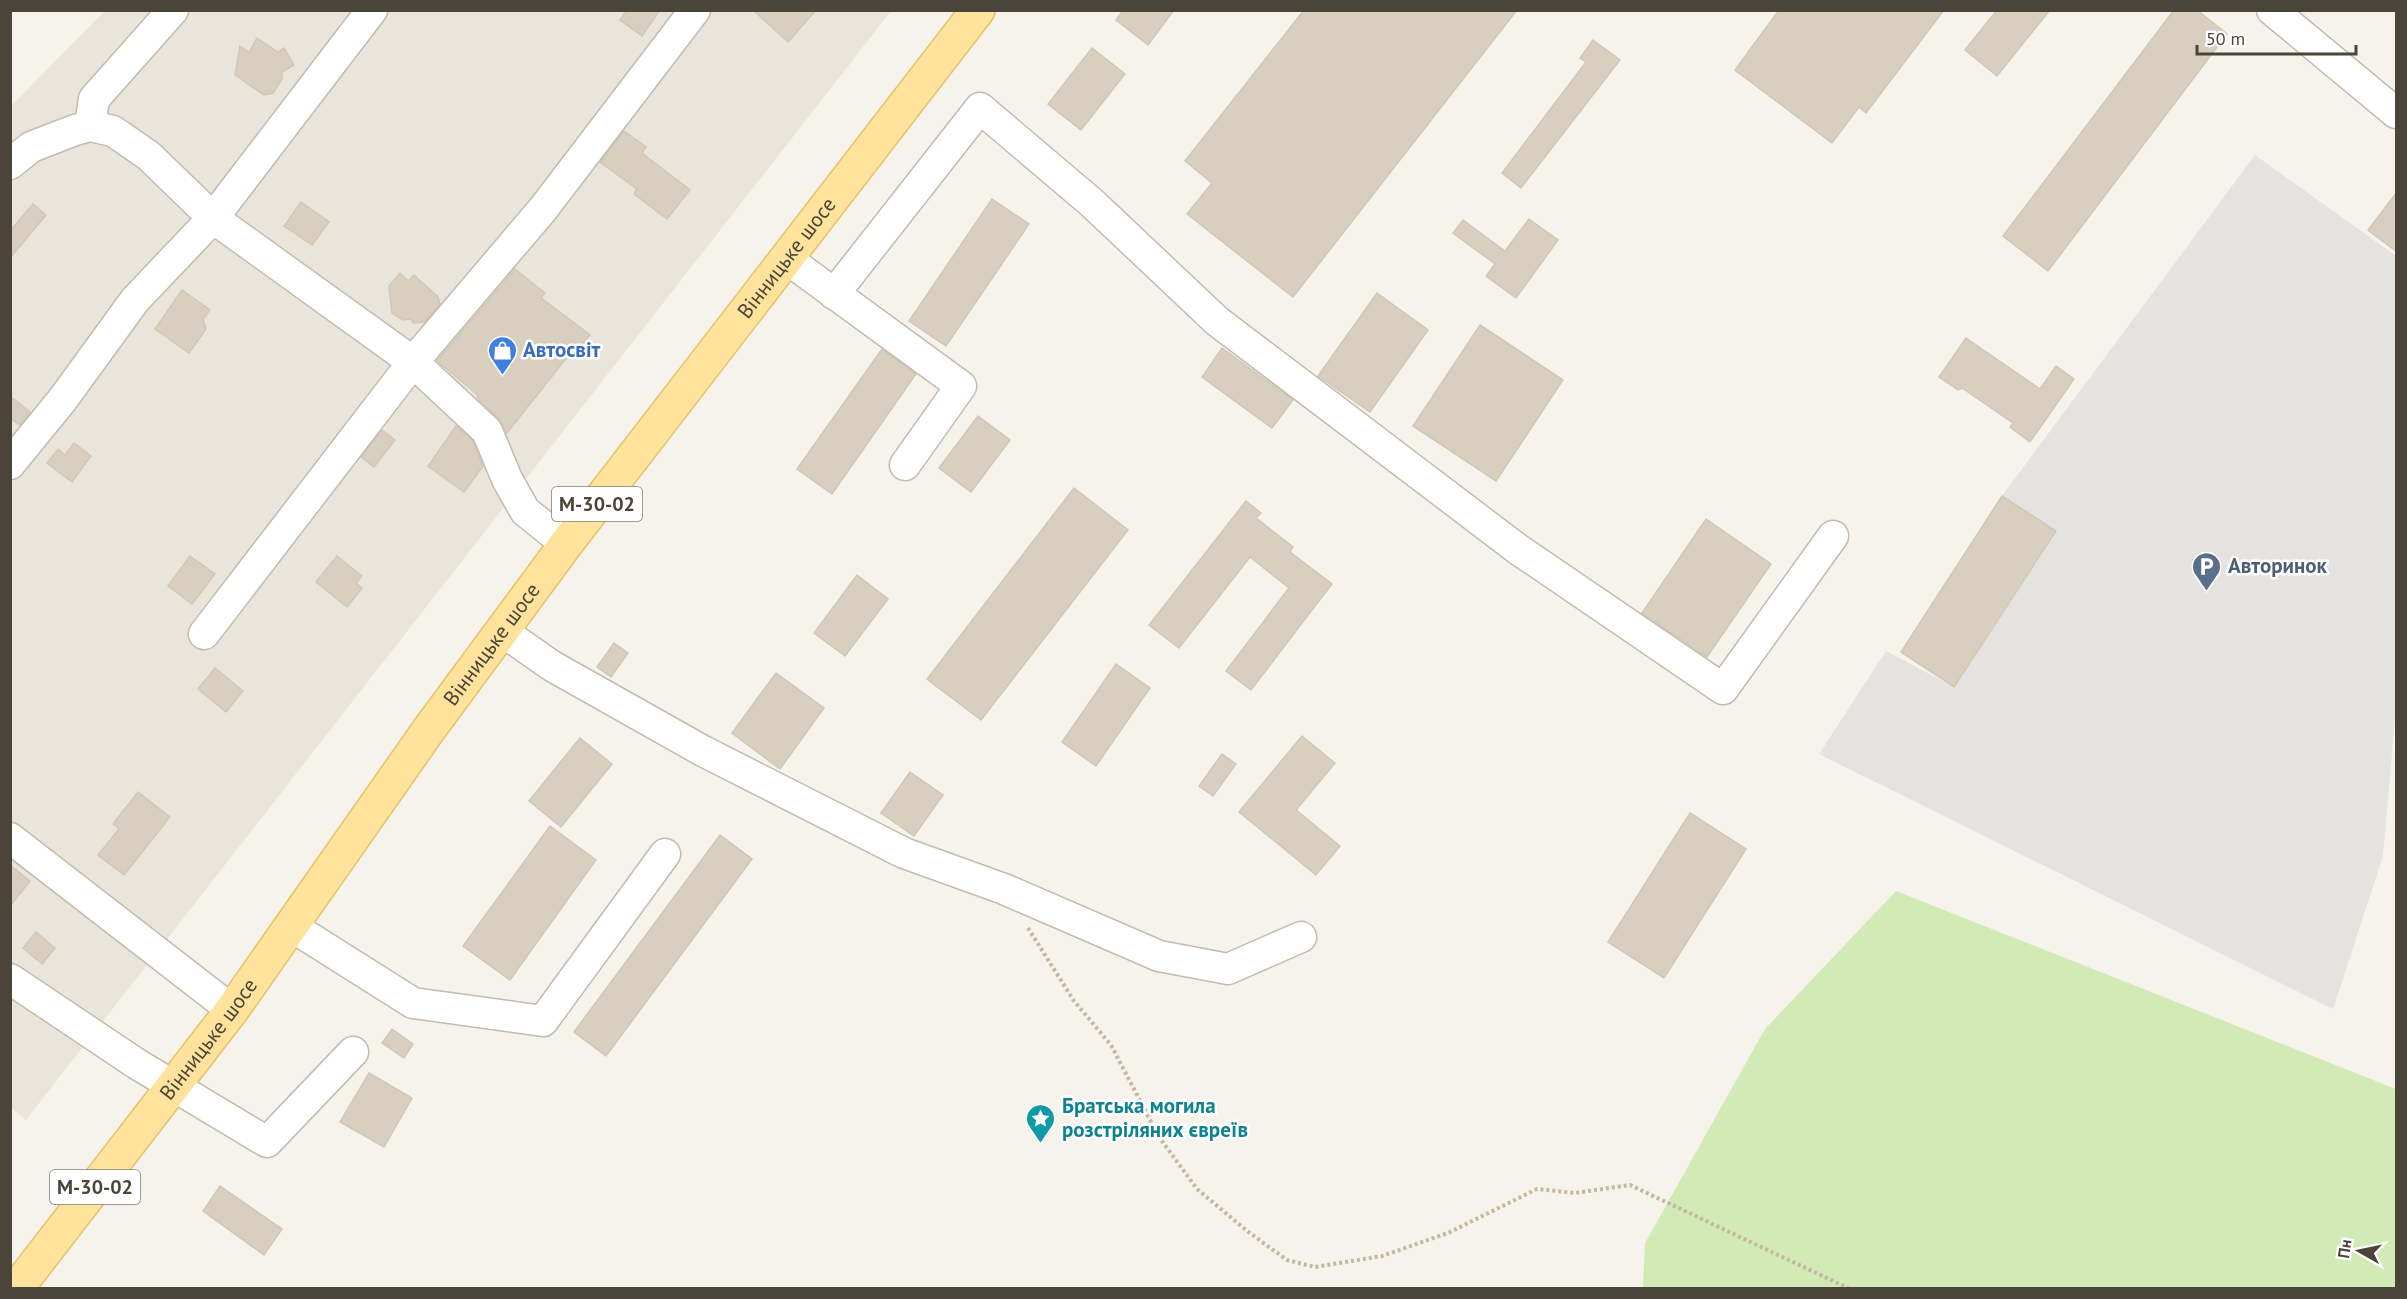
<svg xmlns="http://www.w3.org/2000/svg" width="2407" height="1299" font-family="'PT Sans',sans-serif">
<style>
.residential{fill:#eae5da}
.green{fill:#d2eab5}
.parking{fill:#e5e3e0}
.building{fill:#d8cfc1;stroke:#d3c7b4;stroke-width:1.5}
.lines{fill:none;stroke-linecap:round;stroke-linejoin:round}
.minor-casing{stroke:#c2bbae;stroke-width:33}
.major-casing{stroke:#e6c16a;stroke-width:36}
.path{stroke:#c4b79f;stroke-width:4;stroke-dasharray:3 3;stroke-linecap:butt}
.minor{stroke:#fff;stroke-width:30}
.major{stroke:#ffe39c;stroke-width:33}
.labels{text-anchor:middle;stroke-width:5;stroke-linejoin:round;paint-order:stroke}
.shield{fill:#fff;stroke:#817c74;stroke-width:1.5}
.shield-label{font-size:20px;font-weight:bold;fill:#4b4439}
.street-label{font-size:21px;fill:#4b4439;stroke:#fff}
.shop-label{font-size:21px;font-weight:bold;fill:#366cbe;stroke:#fff;text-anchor:start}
.service-label{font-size:21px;font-weight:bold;fill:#4e5e75;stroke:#fff;text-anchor:start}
.culture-label{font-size:21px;font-weight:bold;fill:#0d838f;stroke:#fff;text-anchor:start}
</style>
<rect width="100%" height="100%" fill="#f6f3ec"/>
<!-- residential -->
<path class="residential" d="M105,11H891L26,1120L11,1108V106Z"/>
<!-- green -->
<path class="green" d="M1896,891L2396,1089V1288H1643L1645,1243L1765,1029Z"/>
<!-- parking -->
<path class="parking" d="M2255,155L2396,256V708L2383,856L2333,1009L1819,754L1886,651L1954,687L2056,531L2002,496Z"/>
<!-- building -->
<g class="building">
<path d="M627,10H660L642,36L620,20Z"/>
<path d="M753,10H816L788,42Z"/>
<path d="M1123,10H1174L1148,45L1116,20Z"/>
<path d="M1304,10H1517L1293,297L1187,214L1212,183L1185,161Z"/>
<path d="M1779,10H1944L1866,113L1859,107L1832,143L1735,70Z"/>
<path d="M1997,10H2050L1997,76L1965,50Z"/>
<path d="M2174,10H2197L2227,34L2048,271L2003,236Z"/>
<path d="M257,38L278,52L284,48L294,65L282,72V79L273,93L264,95L235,75L240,46L249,52Z"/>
<path d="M1593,40L1620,60L1521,188L1502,173L1586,62L1580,58Z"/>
<path d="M1092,48L1125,74L1081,130L1048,104Z"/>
<path d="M624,131L646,147L642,153L690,190L667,219L634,194L637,189L600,162Z"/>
<path d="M2397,192V252L2368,230Z"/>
<path d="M992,199L1029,224L946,346L909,321Z"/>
<path d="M301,202L329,222L312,245L284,226Z"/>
<path d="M33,204L46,215L10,258V231Z"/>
<path d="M1529,219L1558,240L1516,298L1486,276L1495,264L1453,233L1463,220L1505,251Z"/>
<path d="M515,269L545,293L541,298L590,335L572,359L568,356L507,433L499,419L477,398L478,395L437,361Z"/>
<path d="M400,273L408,281L414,275L438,297L440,304L425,322L413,323L411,319L403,320L392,313L389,286Z"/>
<path d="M182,290L210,310L203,319L206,329L189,353L155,329Z"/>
<path d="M1377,293L1428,330L1370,412L1318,376Z"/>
<path d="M1480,325L1563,380L1496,481L1413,426Z"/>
<path d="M1966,338L2040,389L2056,366L2074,379L2030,442L2010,427L2013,423L1962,388L1958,390L1939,377Z"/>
<path d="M1222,348L1293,400L1272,428L1202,377Z"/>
<path d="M882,349L916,374L832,494L797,469Z"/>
<path d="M10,396L30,412L20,425L10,418Z"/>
<path d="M978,416L1010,440L971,492L939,468Z"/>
<path d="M456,426L473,441L483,466L464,492L428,466Z"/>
<path d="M382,430L395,440L374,467L361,457Z"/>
<path d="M74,443L91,456L72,482L47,463L58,449L65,455Z"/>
<path d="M1074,488L1128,530L981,720L927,679Z"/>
<path d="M2002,496L2056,531L1954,687L1901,652Z"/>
<path d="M1246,501L1261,513L1256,518L1293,547L1290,552L1332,584L1251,690L1226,671L1289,588L1250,557L1179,648L1149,625Z"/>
<path d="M1706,519L1771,564L1707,657L1642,613Z"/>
<path d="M190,556L215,574L192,604L168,586Z"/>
<path d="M337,556L362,576L356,583L362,588L347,607L316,582Z"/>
<path d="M857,575L888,599L845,656L814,633Z"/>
<path d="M614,643L628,653L611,677L597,667Z"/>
<path d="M1116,664L1150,688L1096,766L1062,742Z"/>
<path d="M215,668L243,691L226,712L198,689Z"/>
<path d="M776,673L824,708L780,769L732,733Z"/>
<path d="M1302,736L1335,763L1296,810L1340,846L1316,875L1239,812Z"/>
<path d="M580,738L612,764L561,827L529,801Z"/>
<path d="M1222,754L1236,764L1213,796L1199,786Z"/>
<path d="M910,772L943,795L914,836L881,813Z"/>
<path d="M138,792L170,817L124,875L98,855L119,829L113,824Z"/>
<path d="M1690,813L1746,849L1664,978L1608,942Z"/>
<path d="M550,826L596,860L510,980L463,946Z"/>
<path d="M720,835L752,859L606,1056L574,1032Z"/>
<path d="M10,865L30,881L10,906Z"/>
<path d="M36,932L55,948L42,964L23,948Z"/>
<path d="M392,1029L413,1044L404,1058L382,1043Z"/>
<path d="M369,1073L412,1098L384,1147L340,1122Z"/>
<path d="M220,1186L282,1229L264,1255L203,1211Z"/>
</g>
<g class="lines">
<defs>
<g id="minor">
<path d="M2272,10L2396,113"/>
<path d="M90,126L94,99L173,10"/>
<path d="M10,164L31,147L75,130L90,126L113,131L149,156L213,218L413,362L487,431L507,479L525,511L566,544"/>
<path d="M787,259L961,386L905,465"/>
<path d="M834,294L980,108L1092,203L1217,321L1519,550L1723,689L1833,536"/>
<path d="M10,464L63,399L135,300L213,218L372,10"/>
<path d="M502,631L552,666L703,751L904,853L1004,889L1159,956L1228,969L1301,937"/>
<path d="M204,634L413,362L543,209L695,10"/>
<path d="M10,838L232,1010"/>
<path d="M291,926L413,1003L543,1021L665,854"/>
<path d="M10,979L137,1064L267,1142L353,1052"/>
</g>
<g id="major">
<path id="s1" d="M17,1288L232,1010L430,728L566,544L978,10"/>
</g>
</defs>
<!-- minor casing -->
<use href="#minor" class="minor-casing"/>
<!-- major casing -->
<use href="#major" class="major-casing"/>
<!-- path -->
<path class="path" d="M1028,928L1074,1001L1111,1045L1159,1137L1197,1189L1247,1231L1287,1260L1315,1267L1382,1256L1448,1233L1537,1189L1575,1193L1630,1185L1848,1288"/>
<!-- minor -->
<use href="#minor" class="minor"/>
<!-- major -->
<use href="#major" class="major"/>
</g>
<!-- icons -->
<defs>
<symbol id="shop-pin" viewBox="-11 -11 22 30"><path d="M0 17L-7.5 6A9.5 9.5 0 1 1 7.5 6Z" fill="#3f7fe0" stroke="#fff"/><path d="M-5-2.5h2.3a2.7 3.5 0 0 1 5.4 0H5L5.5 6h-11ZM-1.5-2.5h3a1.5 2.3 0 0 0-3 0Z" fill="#fff"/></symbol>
<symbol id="parking-pin" viewBox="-11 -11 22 30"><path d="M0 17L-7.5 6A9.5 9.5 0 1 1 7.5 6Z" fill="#5c6f8a" stroke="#fff"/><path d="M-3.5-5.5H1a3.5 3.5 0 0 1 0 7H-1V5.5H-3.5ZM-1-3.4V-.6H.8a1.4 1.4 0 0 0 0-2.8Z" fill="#fff"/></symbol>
<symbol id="sight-pin" viewBox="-11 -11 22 30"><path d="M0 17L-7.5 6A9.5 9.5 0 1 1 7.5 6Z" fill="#0f9aa8" stroke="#fff"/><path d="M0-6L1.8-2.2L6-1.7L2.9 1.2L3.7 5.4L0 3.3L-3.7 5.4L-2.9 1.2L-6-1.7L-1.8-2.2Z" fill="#fff"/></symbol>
</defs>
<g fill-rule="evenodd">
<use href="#shop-pin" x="486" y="334" width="33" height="45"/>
<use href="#parking-pin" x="2190" y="550" width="33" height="45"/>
<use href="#sight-pin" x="1024" y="1102" width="33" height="45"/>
</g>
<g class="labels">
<!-- shield labels -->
<g class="shield">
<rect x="552" y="487" width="90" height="34" rx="4.5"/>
<rect x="50" y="1170" width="90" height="34" rx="4.5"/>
</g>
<g class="shield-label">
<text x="597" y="511">М-30-02</text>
<text x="95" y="1194">М-30-02</text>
</g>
<!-- street labels -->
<g class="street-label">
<text dy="7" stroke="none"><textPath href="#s1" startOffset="1286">Вінницьке шосе</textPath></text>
<text dy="7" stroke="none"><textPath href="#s1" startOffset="800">Вінницьке шосе</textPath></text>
<text dy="7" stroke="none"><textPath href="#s1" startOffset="314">Вінницьке шосе</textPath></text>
</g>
<!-- shop labels -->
<g class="shop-label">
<text x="523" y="357">Автосвіт</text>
</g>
<!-- service labels -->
<g class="service-label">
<text x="2228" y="573">Авторинок</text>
</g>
<!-- culture labels -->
<g class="culture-label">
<text x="1062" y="1113">Братська могила<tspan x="1062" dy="24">розстріляних євреїв</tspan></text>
</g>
</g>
<!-- border -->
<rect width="2407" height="1299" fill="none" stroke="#4b4439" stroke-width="24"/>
<!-- north arrow -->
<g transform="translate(2359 1251) rotate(279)" stroke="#ffffff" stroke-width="4.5" paint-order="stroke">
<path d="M0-4.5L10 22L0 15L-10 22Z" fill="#4b4439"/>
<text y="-9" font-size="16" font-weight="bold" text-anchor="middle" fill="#4b4439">Пн</text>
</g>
<!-- scale -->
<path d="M2197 45v9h159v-9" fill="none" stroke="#4b4439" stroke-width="3"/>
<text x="2206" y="45" font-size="18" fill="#4b4439" stroke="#ffffff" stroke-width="4.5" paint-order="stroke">50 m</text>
</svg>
